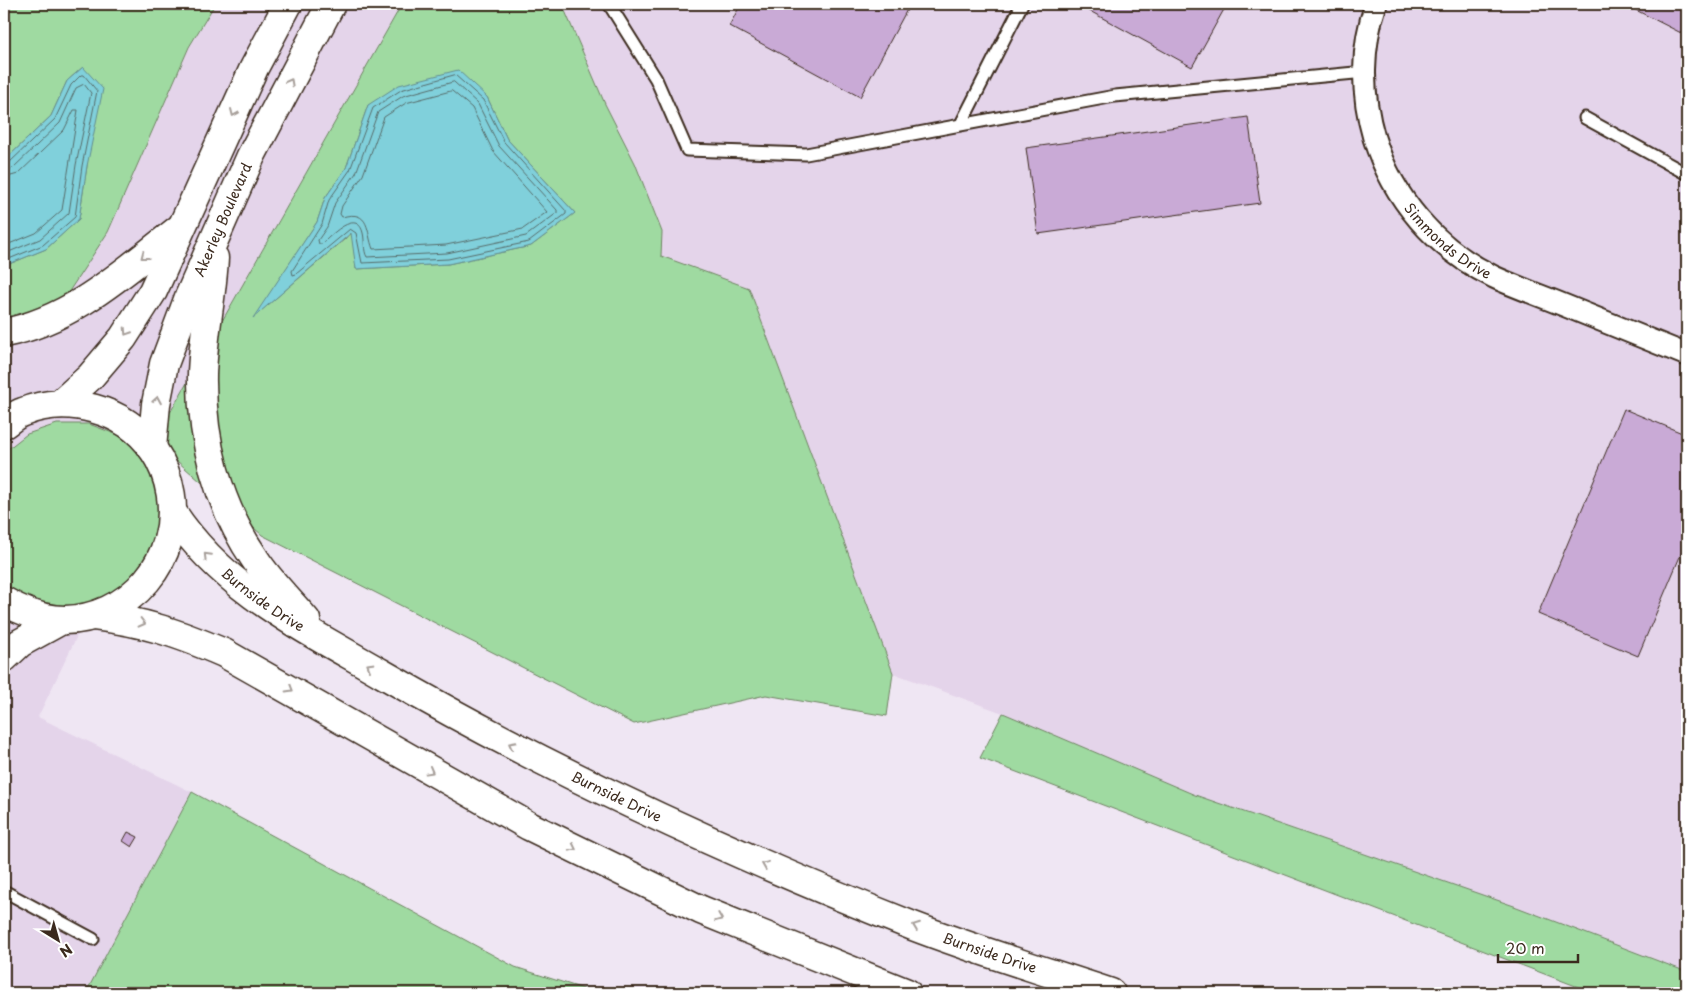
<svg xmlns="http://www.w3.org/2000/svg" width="1691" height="997" font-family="'Playpen Sans',sans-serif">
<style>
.built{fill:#e4d4ea}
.green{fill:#9fdaa1;stroke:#6d8260;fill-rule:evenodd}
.water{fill:#80d0db;stroke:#648e8f}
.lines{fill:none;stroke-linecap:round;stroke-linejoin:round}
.shore{stroke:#576c6a;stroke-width:1}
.building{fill:#c9aad6;stroke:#3b2a1e}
.lane-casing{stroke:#3b2a1e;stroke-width:15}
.street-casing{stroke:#3b2a1e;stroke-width:25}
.primary-casing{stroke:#3b2a1e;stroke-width:31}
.lane{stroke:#fff;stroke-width:11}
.street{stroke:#fff;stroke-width:21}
.primary{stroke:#fff;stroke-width:28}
.oneway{stroke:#a79f9a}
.labels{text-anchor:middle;stroke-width:5;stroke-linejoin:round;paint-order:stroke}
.street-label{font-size:14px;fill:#3b2a1e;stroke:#fff}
</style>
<rect width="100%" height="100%" fill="#efe6f3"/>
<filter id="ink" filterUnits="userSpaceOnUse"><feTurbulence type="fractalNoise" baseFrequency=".02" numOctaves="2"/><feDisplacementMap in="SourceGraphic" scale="10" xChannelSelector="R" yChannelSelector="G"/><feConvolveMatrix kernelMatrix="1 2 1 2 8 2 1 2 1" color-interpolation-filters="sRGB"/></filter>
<g filter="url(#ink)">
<!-- built -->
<g class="built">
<path d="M215,4H402L154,441L116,555L38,717L192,792L89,987L81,993H4V337L108,232L189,47Z"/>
<path d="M562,4H1687V972L1514,906L1195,795L1003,713L893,673L749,288L661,256L662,232L635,163L605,104Z"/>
</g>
<!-- green -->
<g class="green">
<path d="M4,4H215L189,47L108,232L45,328L4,337V266L46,249L79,219L87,166L83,67L67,81L51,116L4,161Z"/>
<path d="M402,4H562L605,104L635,163L662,232L661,256L749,288L893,673L887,716L766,695L634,724L262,535L154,441ZM487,97L507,139L575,213L531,246L448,264L356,269L352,233L255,316L317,222L325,198L346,168L368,105Z"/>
<path d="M57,424H89L118,435L142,454L166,509L152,568L104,606L42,607L14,593L4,582V452L27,434Z"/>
<path d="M1003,713L1195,795L1514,906L1687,972V993H1594L980,758Z"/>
<path d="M192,792L515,967L596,993H81L89,987Z"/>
</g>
<!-- water -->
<g class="water">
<path d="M83,67L103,89L87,166L79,219L46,249L4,266V161L51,116L67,81Z"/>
<path d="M458,70L487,97L507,139L575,213L531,246L448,264L356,269L351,233L253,318L317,222L325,198L346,168L368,105L399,85Z"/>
</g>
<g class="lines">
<!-- shore -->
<g class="shore">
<path d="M455,75L483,100L504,142L566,211V214L529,242L448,259L362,263L356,233L350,229L296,274L293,275L292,271L322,224L329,200L350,170L373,108L401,90Z"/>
<path d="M454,82L478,104L499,146L557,210V213L526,236L447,253L367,257C363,250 365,241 363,233C357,208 330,236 322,244H319L318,240L327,227L335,203L356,173L378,112L403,96Z"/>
<path d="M452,91L472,108L493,151L547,212L523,229L446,245L373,249C366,232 371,209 342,217L340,214L342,206L363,175L384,117L406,103Z"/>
<path d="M4,165L9,163L55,119L71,85L81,75H84L97,91L82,166L75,217L43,245L4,261"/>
<path d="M4,171L13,168L60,123L76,88L84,84L91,93L76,165L69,213L40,239L4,254"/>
<path d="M4,178L18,174L64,130L74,110H78L62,210L36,233L4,246"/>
</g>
</g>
<!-- building -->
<g class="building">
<path d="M741,4H910L860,97L729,26Z"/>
<path d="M1077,4H1227L1192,67Z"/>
<path d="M1624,4H1687V36Z"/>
<path d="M1248,117L1260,203L1038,234L1026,148Z"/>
<path d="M1624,409L1687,435V540L1638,656L1538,614Z"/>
<path d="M128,832L138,837L132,847L123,841Z"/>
</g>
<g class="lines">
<defs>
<g id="lane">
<path d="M609,4L656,79L687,150L806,154L1115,96L1365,72"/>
<path d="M1585,118L1687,174"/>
<path d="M961,124L1022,4"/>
<path d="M4,891L93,939"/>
</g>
<g id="street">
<path id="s1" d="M1376,4C1361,47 1361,94 1374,138C1393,199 1436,249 1494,277C1516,287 1539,295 1561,304C1603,321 1645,338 1687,355"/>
</g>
<g id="primary">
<path d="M214,258C212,297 203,336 202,375C201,440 218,505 255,559C269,581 289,600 306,620"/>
<path d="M4,333C73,320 125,271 179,229"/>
<path d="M60,404L90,377L123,338L153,291L254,68L288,4"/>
<path d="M4,424C10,420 16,414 23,412C67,394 126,409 153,449C191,506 170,581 108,610C71,627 38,621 4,601"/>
<path id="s2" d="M152,448L156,404L164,364L189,297L251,156L331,4"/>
<path id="s3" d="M173,513C225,591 304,628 383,674C552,772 731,854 913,926C978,951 1045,971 1111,993"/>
<path d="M94,616C145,622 177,633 224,653L529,826L701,910L907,993"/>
<path d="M4,658L20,643L60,621"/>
</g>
</defs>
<!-- lane casing -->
<use href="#lane" class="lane-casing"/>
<!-- street casing -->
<use href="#street" class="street-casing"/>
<!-- primary casing -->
<use href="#primary" class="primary-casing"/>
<!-- lane -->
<use href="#lane" class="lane"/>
<!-- street -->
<use href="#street" class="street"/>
<!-- primary -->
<use href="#primary" class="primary"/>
</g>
<!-- one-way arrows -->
<defs><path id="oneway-chevron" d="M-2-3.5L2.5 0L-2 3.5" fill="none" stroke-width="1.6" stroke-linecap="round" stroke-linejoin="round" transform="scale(1.25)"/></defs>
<g class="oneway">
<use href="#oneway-chevron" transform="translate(290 82) rotate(-62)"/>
<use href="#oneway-chevron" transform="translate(234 113) rotate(114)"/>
<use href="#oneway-chevron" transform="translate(144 256) rotate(142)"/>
<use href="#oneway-chevron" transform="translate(127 332) rotate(123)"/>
<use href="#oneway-chevron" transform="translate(157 400) rotate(-80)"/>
<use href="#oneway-chevron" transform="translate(207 556) rotate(-135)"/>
<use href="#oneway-chevron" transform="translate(142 623) rotate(14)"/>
<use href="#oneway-chevron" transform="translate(370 666) rotate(-150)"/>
<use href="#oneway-chevron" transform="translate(290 689) rotate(31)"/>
<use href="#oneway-chevron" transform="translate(512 745) rotate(-152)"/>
<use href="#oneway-chevron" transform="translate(430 771) rotate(29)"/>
<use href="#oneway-chevron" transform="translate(573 848) rotate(26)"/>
<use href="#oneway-chevron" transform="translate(765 865) rotate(-158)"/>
<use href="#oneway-chevron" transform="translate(719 918) rotate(22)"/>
<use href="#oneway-chevron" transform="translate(916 926) rotate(-159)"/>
</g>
</g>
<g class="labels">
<!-- street labels -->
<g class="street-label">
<text dy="5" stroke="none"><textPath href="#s2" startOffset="241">Akerley Boulevard</textPath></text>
<text dy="5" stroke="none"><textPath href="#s1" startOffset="266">Simmonds Drive</textPath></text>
<text dy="5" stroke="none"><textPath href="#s3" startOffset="126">Burnside Drive</textPath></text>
<text dy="5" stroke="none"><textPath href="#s3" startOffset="531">Burnside Drive</textPath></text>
<text dy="5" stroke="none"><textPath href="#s3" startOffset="936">Burnside Drive</textPath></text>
</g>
</g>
<!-- margin -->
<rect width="1691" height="997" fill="none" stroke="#fff" stroke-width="20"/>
<rect x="10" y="10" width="1671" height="977" fill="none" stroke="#3b2a1e" stroke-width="2" filter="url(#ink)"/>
<!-- north arrow -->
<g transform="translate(58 940) rotate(143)" stroke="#ffffff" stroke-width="4" paint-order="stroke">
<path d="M0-4L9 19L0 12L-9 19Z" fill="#3b2a1e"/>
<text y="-8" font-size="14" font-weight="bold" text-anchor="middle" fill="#3b2a1e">N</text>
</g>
<!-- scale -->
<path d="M1498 954v8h80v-8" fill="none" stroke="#3b2a1e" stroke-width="2.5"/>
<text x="1506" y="954" font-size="15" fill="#3b2a1e" stroke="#ffffff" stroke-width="4" paint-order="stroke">20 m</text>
</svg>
